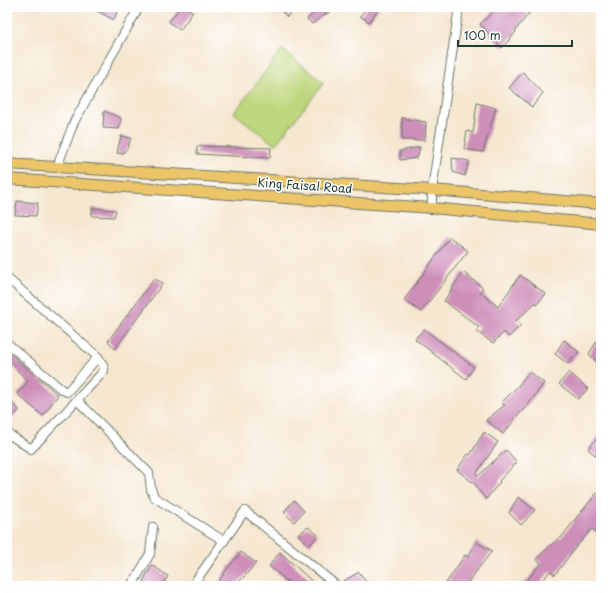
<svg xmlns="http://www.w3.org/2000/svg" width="608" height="593" font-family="'Playpen Sans',sans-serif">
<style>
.green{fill:#bed67b;stroke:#6e8a58}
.building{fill:#cd8eb9}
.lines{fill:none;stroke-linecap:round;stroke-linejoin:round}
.minor-casing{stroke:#6a786a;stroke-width:10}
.major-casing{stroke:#6a786a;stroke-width:12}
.minor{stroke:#fff;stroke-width:8}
.major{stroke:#ecc569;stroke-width:10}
.labels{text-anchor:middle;stroke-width:3;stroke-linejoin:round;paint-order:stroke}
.street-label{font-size:12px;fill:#1f3d34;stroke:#fff}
</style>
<rect width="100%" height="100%" fill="#fff"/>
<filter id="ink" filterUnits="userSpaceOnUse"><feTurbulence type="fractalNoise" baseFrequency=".025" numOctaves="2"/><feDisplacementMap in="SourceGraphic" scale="8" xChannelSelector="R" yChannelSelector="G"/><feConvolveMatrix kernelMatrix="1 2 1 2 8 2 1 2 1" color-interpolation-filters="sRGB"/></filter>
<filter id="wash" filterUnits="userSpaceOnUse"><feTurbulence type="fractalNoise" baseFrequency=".012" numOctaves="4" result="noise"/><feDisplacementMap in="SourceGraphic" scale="16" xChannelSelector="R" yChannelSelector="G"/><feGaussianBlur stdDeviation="0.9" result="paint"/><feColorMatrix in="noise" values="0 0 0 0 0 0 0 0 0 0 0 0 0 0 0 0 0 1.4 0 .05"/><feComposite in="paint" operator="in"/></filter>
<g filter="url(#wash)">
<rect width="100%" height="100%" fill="#f5e6cf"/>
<!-- green -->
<path class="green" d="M282,49L324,83L275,145L234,113Z"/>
<g id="blocks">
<!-- building -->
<g class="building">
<path d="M90,7H119L114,20Z"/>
<path d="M180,7H185L193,12L180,30L169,22Z"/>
<path d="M278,7H295L287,17Z"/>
<path d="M321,7H336L312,24L307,19Z"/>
<path d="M368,7H380L369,22L360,16Z"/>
<path d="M498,7H534L515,31L516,32L502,48L480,24Z"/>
<path d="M523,72L543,93L532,107L509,88Z"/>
<path d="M477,103L496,108L483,152L464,149L467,131L473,133Z"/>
<path d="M104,111L121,118L119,129L103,128Z"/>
<path d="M402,118L426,122L425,140H402Z"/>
<path d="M121,136L131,138L128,147L122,154L117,153Z"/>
<path d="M197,146L271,148L270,158L197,154Z"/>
<path d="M420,147L417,158L400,160V151Z"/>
<path d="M452,158L469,161L465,176L453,172Z"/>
<path d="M17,201L38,203L36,216L15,215Z"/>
<path d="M92,208L116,210L114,217L92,216Z"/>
<path d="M450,237L468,251L421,312L404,300Z"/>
<path d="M463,272L483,288L480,292L498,307L520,275L546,294L537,304L535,303L516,321L521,325L509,337L504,332L493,343L476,331L479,327L444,301Z"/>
<path d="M154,279L163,283L115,349L108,341Z"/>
<path d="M424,329L474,367L466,379L415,339Z"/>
<path d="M564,340L579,352L568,364L555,354Z"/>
<path d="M597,341L601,344V366L589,354Z"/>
<path d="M7,351L58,395L43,416L17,394L28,382L7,359Z"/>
<path d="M529,372L544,383L528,405L513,420L514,421L503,434L486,420L505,405L501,403L518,386Z"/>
<path d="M569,372L588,389L578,399L559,384Z"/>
<path d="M7,397L19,410L7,423Z"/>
<path d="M484,432L498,442L476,474L478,476L506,450L517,462L499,481L500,482L486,499L476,487L477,486L457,470L468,454L470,455Z"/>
<path d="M601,433V460L588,449Z"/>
<path d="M601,488V536L592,529L575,548L555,575L550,571L538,586H522L541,563L536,559L560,537L561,538L577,517Z"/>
<path d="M518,497L535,510L521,525L509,513Z"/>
<path d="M294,500L304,511L294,522L284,512Z"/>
<path d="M308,527L318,535L310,545L298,535Z"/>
<path d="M476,542L492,551L465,586H444L465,555L468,557Z"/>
<path d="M241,552L256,563L244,577L234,586H224L219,581L227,569Z"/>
<path d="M280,552L292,563L317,586H293L269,566Z"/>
<path d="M152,565L168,576L162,586H149L143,581Z"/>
<path d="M359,572L369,586H349L344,581Z"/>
</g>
</g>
</g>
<g filter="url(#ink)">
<use href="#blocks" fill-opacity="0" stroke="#6a786a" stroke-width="1"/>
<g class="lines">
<defs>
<g id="minor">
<path d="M57,167L74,122L139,7"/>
<path d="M432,208V190L459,7"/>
<path d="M7,278L98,357L103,365L104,371L31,449L7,433"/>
<path d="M7,343L61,389L67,392L98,357"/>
<path d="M77,400L149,473L151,489L154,497L224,541"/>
<path d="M130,586L135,580L150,554L153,527"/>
<path d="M192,586L245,511L337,586"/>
</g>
<g id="major">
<path d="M7,164L432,190L601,204"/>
<path d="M7,179L432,208L601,224"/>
</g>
</defs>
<!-- minor casing -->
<use href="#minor" class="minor-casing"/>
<!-- major casing -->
<use href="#major" class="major-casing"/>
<!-- minor -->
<use href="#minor" class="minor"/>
<!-- major -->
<use href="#major" class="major"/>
</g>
</g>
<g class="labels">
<!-- street labels -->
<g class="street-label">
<text transform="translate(305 186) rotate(4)" y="4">King Faisal Road</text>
</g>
</g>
<!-- margin -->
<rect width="608" height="593" fill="none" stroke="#fff" stroke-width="24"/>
<!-- scale -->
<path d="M458 40v6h114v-6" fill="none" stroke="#1f3d34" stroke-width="2"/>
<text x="464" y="40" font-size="12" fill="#1f3d34" stroke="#ffffff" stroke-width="3" paint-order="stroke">100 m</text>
</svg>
